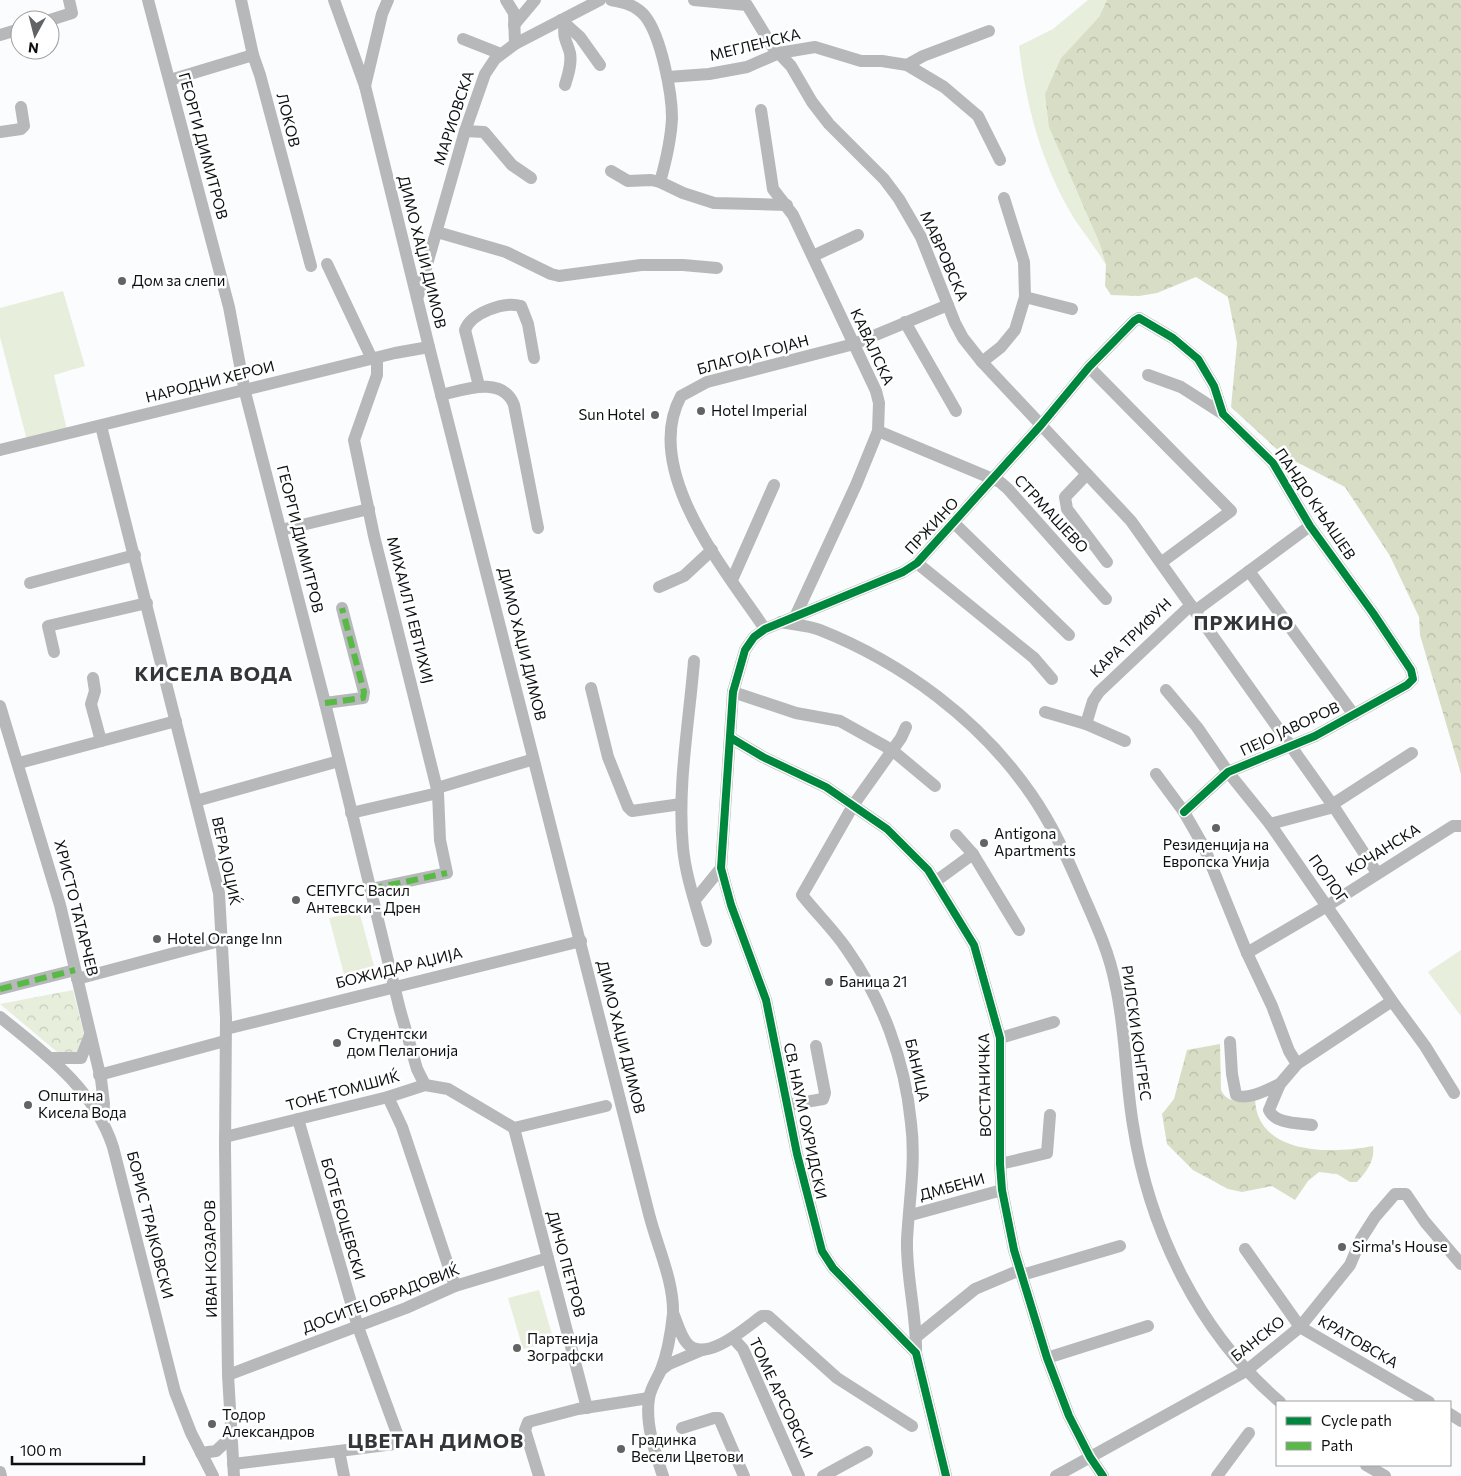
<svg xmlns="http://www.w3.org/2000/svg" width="1461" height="1476" font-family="Commissioner,sans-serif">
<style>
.green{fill:#e8eedc}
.forest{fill:url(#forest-crowns)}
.park{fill:url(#park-crowns)}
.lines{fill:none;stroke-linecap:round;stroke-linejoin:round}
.minor{stroke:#b7b8b9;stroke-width:12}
.quiet{stroke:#58b947;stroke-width:6;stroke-dasharray:12 6;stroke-linecap:butt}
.cycleway-casing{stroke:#fff;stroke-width:11}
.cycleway{stroke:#00873e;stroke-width:8}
.poi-dot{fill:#616364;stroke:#fff;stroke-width:2}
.labels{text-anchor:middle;stroke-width:5;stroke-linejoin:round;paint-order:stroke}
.street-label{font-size:15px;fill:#0e1011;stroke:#fff}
.poi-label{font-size:15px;fill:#0e1011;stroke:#fff;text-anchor:start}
.district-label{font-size:20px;font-weight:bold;letter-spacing:1px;fill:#33363a;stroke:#fff}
</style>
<defs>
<pattern id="forest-crowns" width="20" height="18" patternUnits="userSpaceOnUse" patternTransform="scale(1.25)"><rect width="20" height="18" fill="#d7dec5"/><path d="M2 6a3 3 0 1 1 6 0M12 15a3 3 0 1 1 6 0" fill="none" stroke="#b7bda8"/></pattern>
<pattern id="park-crowns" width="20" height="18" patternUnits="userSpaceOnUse" patternTransform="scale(1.25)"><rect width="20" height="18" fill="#e8eedc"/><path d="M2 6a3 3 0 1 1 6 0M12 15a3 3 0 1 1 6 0" fill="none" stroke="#c6cbbc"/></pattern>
</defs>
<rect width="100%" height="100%" fill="#fafcfd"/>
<!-- green -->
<g class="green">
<path d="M1088,0H1107L1099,17L1061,58L1106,265C1095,246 1080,229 1069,210C1040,158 1026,104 1019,46L1053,29Z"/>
<path d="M63,291L85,366L54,375L67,430L27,440L0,337V308Z"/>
<path d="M359,911L374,966L344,974L329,918Z"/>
<path d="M1461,950V1016L1428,972Z"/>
<path d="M539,1290L554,1341L523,1349L508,1298Z"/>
</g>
<!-- forest -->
<g class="forest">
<path d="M1107,0H1461V774L1420,635L1419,617L1390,556L1345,487L1283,455L1231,407L1237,343L1228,297L1196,277L1157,293L1139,296L1111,295L1105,286L1106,265L1100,244L1049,127L1045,94L1061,58L1099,17Z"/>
<path d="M1220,1044L1221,1090C1228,1105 1242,1101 1255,1099C1257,1156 1333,1154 1373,1146C1375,1161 1367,1171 1357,1182H1350L1337,1174L1319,1172L1308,1181L1295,1200L1272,1186L1242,1192L1228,1189L1193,1170L1167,1144L1162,1114L1174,1099L1187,1050Z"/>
</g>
<!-- park -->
<path class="park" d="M73,990L84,1035L77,1053H60L56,1051L0,1004Z"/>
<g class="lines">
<!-- minor -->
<g class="minor">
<path d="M148,0L229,307L245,392L325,703L400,1010L417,1069L425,1085"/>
<path d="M241,0L253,55L260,75L311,266"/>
<path d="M334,0L365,86L429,347L649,1214C657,1246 674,1281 673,1314C671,1333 668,1352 661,1370C657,1379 651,1387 649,1398C645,1424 655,1452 663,1476"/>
<path d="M506,0L514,13L515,44"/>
<path d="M611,0C623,2 636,5 645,16C661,36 672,93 672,118C671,140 666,161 660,182"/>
<path d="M694,0L747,5L772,46L791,66L812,102L829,124L884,179L899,199L921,237L955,323L963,338L982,362L1131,521L1334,807L1377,873"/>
<path d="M50,20L72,13L69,0"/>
<path d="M561,20L580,37L600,65"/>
<path d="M514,25L535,0"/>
<path d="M565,25C562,36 567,42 570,53C572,64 568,75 565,85"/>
<path d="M0,35L20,29"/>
<path d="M463,39L501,54"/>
<path d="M907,65L923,56L989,31"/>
<path d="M668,77L709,74L747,67L779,53L815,47L861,61H882L907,65L944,87L978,116L1000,160"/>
<path d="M170,80L253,55"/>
<path d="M365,86L382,14L388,0"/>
<path d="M761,110L773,189L793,215L876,391L879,403L878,431L856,485L795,617"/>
<path d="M465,131L484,132L512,165L531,178"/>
<path d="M0,132L21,129L24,126L21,107"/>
<path d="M611,171L628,181L651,180L660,182L683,193L714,203L787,205"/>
<path d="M1004,198L1024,262L1025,297"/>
<path d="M437,232L506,252L551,274L559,276L641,265H683L717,268"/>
<path d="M813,256L858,235"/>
<path d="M327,264L372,359"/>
<path d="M418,296L465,131L485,74L495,59L515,44L600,0"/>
<path d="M905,322L956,411"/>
<path d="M982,362L1001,347L1015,330L1025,297L1072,309"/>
<path d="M1089,367L1231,511L1162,562"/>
<path d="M1148,375L1181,387L1223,414"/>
<path d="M479,386L465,330C471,313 504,301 521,306L528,324L534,358"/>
<path d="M441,395C463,390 503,375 514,405L538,528"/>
<path d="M101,426L219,893L226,1018L225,1148L228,1375L234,1476"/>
<path d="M878,431L1000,482L1008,489L1106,599"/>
<path d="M0,450L395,353L429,347"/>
<path d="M1087,474L1065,497L1067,509L1107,562"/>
<path d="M954,523L1069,635"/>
<path d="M281,530L369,509"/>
<path d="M917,563L1034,658L1052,679"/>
<path d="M1249,571L1354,715"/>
<path d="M732,580L774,485"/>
<path d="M30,583L135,555"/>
<path d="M659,587L684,576L712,550"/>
<path d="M1195,611L1310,526"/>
<path d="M781,622C793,625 808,625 820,630C903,663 980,720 1031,794C1052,824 1067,857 1081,890C1094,920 1109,951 1115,983C1126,1029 1125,1078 1133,1125C1149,1229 1199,1333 1280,1402"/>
<path d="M765,629C725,570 641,470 681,396L707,382L854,344L948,305"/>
<path d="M54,652L48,626L147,603"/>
<path d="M694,661C689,723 677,787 683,848C686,879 698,911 706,941"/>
<path d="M93,678L95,691L91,704L101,741"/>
<path d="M591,688L608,757L628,807L632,811L681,804"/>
<path d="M1166,690L1197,727L1228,772L1270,824L1392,1001L1425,1046L1454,1093"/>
<path d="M733,692L796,713L840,721L892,750L935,786"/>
<path d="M325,703L363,698L364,692L342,608"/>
<path d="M0,706L60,905L101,1079L104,1104L103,1120"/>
<path d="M1045,712L1086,724L1125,741"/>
<path d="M1086,724L1093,701L1099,692L1191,605"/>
<path d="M906,727L901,738L854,804L802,895C816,913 833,929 846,948C882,999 905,1060 911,1123C916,1162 909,1201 907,1240C906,1278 917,1315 916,1353"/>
<path d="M731,738L763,757L826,787L887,829L928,870L974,945L1000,1038V1164L1002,1190L1014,1250L1047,1358L1069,1416L1090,1457L1103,1476"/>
<path d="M19,763L176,721"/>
<path d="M1156,774L1184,812L1204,847L1247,953L1272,1006L1289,1051L1297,1064L1392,1001"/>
<path d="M437,788L531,760"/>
<path d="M196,801L339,761"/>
<path d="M1333,804L1412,753"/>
<path d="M351,813L438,793"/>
<path d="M1270,824L1334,807"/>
<path d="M956,835L973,854L1019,930"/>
<path d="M936,881L973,854"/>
<path d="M371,889L447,873L440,840L438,793L374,536L354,440L377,375V358"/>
<path d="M695,900L721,868"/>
<path d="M1247,953L1327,906L1453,826H1461"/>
<path d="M77,979L223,940"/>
<path d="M0,989L75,970"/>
<path d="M0,1017C46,1054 94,1089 113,1147L175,1392L191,1433L213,1476"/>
<path d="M226,1029L581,941"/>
<path d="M1000,1038L1054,1022"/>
<path d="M1230,1042L1232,1074L1236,1095C1248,1101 1268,1089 1280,1084"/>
<path d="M51,1058H81L90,1035"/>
<path d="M1297,1064L1280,1084L1269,1110C1275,1124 1298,1123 1312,1125"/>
<path d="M99,1075L225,1041"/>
<path d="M388,1097L402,1127L455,1286"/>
<path d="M788,1105L823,1099L825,1093L816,1046"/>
<path d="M298,1119L358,1327L398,1436L394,1444L339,1451"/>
<path d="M514,1128L587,1408"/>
<path d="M225,1137L388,1097L425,1085L448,1089L514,1128L606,1106"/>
<path d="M1000,1164L1047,1153L1050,1115"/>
<path d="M911,1215L1002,1190"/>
<path d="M1245,1249L1300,1327L1429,1402"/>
<path d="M1022,1275L1120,1246"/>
<path d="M673,1313C677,1322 680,1334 686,1342C704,1366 746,1327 762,1316H768L837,1378L912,1426"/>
<path d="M916,1337L975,1289L1020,1270"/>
<path d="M733,1338L743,1349L799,1476"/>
<path d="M1047,1358L1148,1326"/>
<path d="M661,1370L669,1364L702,1350"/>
<path d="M228,1375L406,1308L455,1286L548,1258"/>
<path d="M1450,1414L1461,1421"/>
<path d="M682,1428L714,1418H719L744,1476"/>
<path d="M201,1453L216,1451L230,1438"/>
<path d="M233,1464L339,1451L344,1476"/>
<path d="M1366,1465L1385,1476"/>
<path d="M0,1472L1,1476"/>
<path d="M539,1476L525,1430L528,1422L578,1409L649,1398"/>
<path d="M823,1476L867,1452"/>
<path d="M946,1476L916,1353L833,1268L822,1251L797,1154L766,1000L731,905L721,868L733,692L745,650L754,637L765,629L903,572L917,563L1041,425L1089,367L1134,321L1139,318L1173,338L1198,359L1214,386L1223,414L1273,463L1310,526L1373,613L1411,670L1413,679L1407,685L1315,736L1228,772L1184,812"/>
<path d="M1056,1476L1246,1371L1300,1327L1350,1265L1361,1239L1375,1217L1395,1194H1406L1425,1222L1461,1264"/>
<path d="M1217,1476L1249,1433"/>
</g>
<!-- quiet -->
<g class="quiet">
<path d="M325,703L363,698L364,692L342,608"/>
<path d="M371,889L447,873"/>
<path d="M0,989L75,970"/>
</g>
<defs>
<g id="cycleway">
<path d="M731,738L763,757L826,787L887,829L928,870L974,945L1000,1038V1164L1002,1190L1014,1250L1047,1358L1069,1416L1090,1457L1103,1476"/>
<path d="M946,1476L916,1353L833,1268L822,1251L797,1154L766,1000L731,905L721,868L733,692L745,650L754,637L765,629L903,572L917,563L1041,425L1089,367L1134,321L1139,318L1173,338L1198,359L1214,386L1223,414L1273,463L1310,526L1373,613L1411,670L1413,679L1407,685L1315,736L1228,772L1184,812"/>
</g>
</defs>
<!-- cycleway casing -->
<use href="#cycleway" class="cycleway-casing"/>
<!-- cycleway -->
<use href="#cycleway" class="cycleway"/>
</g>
<!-- markers -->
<g class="poi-dot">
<circle cx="122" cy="281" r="5"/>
<circle cx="701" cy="411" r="5"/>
<circle cx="655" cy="415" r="5"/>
<circle cx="1216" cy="828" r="5"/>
<circle cx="984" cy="843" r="5"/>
<circle cx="296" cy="900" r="5"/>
<circle cx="157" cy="939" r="5"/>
<circle cx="829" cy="982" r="5"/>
<circle cx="337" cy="1043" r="5"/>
<circle cx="28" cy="1105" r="5"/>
<circle cx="1342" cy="1247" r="5"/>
<circle cx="517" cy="1348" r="5"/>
<circle cx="212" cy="1424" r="5"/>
<circle cx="621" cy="1449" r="5"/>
</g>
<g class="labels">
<!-- street labels -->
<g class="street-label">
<text transform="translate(755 45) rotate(-14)" y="5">МЕГЛЕНСКА</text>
<text transform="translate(454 118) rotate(-72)" y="5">МАРИОВСКА</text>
<text transform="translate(288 120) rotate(76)" y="5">ЛОКОВ</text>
<text transform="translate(203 146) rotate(75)" y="5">ГЕОРГИ ДИМИТРОВ</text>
<text transform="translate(422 252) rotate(76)" y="5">ДИМО ХАЏИ ДИМОВ</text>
<text transform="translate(944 256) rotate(66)" y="5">МАВРОВСКА</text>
<text transform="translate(872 347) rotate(65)" y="5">КАВАЛСКА</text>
<text transform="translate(753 355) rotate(-15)" y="5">БЛАГОЈА ГОЈАН</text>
<text transform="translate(210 382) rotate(-14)" y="5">НАРОДНИ ХЕРОИ</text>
<text transform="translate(1315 504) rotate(56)" y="5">ПАНДО КЊАШЕВ</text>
<text transform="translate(1051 514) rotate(47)" y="5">СТРМАШЕВО</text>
<text transform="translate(932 526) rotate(-47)" y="5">ПРЖИНО</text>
<text transform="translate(300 539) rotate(76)" y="5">ГЕОРГИ ДИМИТРОВ</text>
<text transform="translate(410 610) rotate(76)" y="5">МИХАИЛ И ЕВТИХИЈ</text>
<text transform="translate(1131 638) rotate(-44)" y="5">КАРА ТРИФУН</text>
<text transform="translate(522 644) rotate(76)" y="5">ДИМО ХАЏИ ДИМОВ</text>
<text transform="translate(1290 729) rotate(-25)" y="5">ПЕЈО ЈАВОРОВ</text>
<text transform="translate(1383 850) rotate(-32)" y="5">КОЧАНСКА</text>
<text transform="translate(226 861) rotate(78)" y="5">ВЕРА ЈОЦИЌ</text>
<text transform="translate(1328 879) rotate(55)" y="5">ПОЛОГ</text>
<text transform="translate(76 908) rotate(76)" y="5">ХРИСТО ТАТАРЧЕВ</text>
<text transform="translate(399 968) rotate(-14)" y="5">БОЖИДАР АЏИЈА</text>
<text transform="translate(1136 1033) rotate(82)" y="5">РИЛСКИ КОНГРЕС</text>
<text transform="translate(621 1037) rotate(76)" y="5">ДИМО ХАЏИ ДИМОВ</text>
<text transform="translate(917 1070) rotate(77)" y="5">БАНИЦА</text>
<text transform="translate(985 1085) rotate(-91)" y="5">ВОСТАНИЧКА</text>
<text transform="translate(343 1091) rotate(-15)" y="5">ТОНЕ ТОМШИЌ</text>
<text transform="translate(805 1121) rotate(78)" y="5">СВ. НАУМ ОХРИДСКИ</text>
<text transform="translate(952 1187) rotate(-15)" y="5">ДМБЕНИ</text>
<text transform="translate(343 1219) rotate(74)" y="5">БОТЕ БОЦЕВСКИ</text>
<text transform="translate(150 1225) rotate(76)" y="5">БОРИС ТРАЈКОВСКИ</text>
<text transform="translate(211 1259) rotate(-91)" y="5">ИВАН КОЗАРОВ</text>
<text transform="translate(566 1264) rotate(75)" y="5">ДИЧО ПЕТРОВ</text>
<text transform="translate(381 1299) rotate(-21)" y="5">ДОСИТЕЈ ОБРАДОВИЌ</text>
<text transform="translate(1258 1339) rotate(-38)" y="5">БАНСКО</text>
<text transform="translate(1358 1342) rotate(30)" y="5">КРАТОВСКА</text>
<text transform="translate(781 1398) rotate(65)" y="5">ТОМЕ АРСОВСКИ</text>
</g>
<!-- poi labels -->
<g class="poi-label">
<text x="132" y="286">Дом за слепи</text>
<text x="711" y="416">Hotel Imperial</text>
<text x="645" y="420" text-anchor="end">Sun Hotel</text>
<text x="994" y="839">Antigona<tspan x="994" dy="17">Apartments</tspan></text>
<text x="1216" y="850" text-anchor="middle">Резиденција на<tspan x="1216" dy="17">Европска Унија</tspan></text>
<text x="306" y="896">СЕПУГС Васил<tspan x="306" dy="17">Антевски - Дрен</tspan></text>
<text x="167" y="944">Hotel Orange Inn</text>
<text x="839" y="987">Баница 21</text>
<text x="347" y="1039">Студентски<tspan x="347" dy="17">дом Пелагонија</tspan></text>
<text x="38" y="1101">Општина<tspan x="38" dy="17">Кисела Вода</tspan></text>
<text x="1352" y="1252">Sirma's House</text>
<text x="527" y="1344">Партенија<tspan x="527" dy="17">Зографски</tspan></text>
<text x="222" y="1420">Тодор<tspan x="222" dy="17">Александров</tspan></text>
<text x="631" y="1445">Градинка<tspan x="631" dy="17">Весели Цветови</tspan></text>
</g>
<!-- district labels -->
<g class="district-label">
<text x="1244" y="630">ПРЖИНО</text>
<text x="214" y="681">КИСЕЛА ВОДА</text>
<text x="436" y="1448">ЦВЕТАН ДИМОВ</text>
</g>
</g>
<!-- legend -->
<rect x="1276" y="1401" width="175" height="65" fill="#ffffff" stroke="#9f9fa0"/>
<rect x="1286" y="1417" width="25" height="8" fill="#00873e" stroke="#9f9fa0"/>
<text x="1321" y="1426" font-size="15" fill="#0e1011">Cycle path</text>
<rect x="1286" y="1442" width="25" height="8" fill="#58b947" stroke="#9f9fa0"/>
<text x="1321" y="1451" font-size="15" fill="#0e1011">Path</text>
<!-- north arrow -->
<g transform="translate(35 35) rotate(187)"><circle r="24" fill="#ffffff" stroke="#9f9fa0"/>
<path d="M0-4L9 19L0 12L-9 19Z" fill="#616364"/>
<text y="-8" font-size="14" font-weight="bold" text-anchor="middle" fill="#0e1011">N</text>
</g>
<!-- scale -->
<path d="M12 1456v8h132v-8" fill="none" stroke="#0e1011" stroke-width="2.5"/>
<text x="20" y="1456" font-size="15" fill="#0e1011" stroke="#ffffff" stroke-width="4" paint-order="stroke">100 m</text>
</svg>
